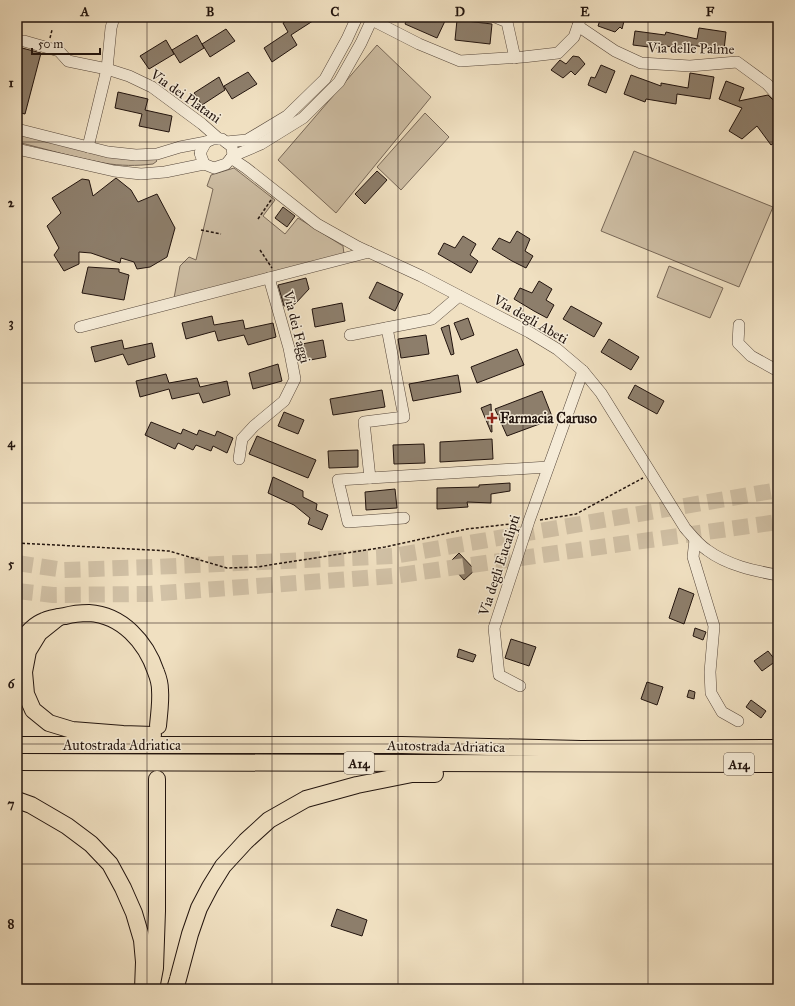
<svg xmlns="http://www.w3.org/2000/svg" width="795" height="1006" font-family="'IM FELL Great Primer',serif">
<style>
.green{fill:#cdbda3;stroke:#786858}
.building{fill:#8d7e6b;stroke:#22140e}
.lines{fill:none;stroke-linecap:round;stroke-linejoin:round}
.highway-tunnel{stroke:#d1c1a6;stroke-width:16;stroke-dasharray:16 8;stroke-linecap:butt}
.minor-casing{stroke:#56473b;stroke-width:12}
.highway-casing{stroke:#22140e;stroke-width:18}
.path{stroke:#22140e;stroke-width:1.5;stroke-dasharray:3 2;stroke-linecap:butt}
.minor{stroke:#f5ebd7;stroke-width:11}
.highway{stroke:#f0e0c1;stroke-width:16}
.grid{fill:none;stroke:#22140e;stroke-width:1;stroke-opacity:0.55}
.poi-dot{fill:#8f2418;stroke:#f5ebd7;stroke-width:1.5}
.labels{text-anchor:middle;stroke-width:3;stroke-linejoin:round;paint-order:stroke}
.shield{fill:#f5ebd7;stroke:#61544a;stroke-width:1}
.shield-label{font-size:13px;font-weight:bold;fill:#22140e}
.street-label{font-size:14px;fill:#22140e;stroke:#f5ebd7}
.poi-label{font-size:14px;font-weight:bold;fill:#22140e;stroke:#f5ebd7;text-anchor:start}
.neatline{fill:none;stroke:#22140e;stroke-width:1.5}
.grid-label{font-size:13px;text-anchor:middle;font-weight:bold;fill:#22140e}
</style>
<rect width="100%" height="100%" fill="#f0e0c1"/>
<filter id="stains"><feTurbulence type="fractalNoise" baseFrequency=".005" numOctaves="4"/><feColorMatrix values="0 0 0 0 .2 0 0 0 0 .09 0 0 0 0 .02 0 0 0 .5 -.17"/></filter>
<radialGradient id="worn" r=".72"><stop offset=".6" stop-color="#630" stop-opacity="0"/><stop offset="1" stop-color="#630" stop-opacity=".3"/></radialGradient>
<!-- green -->
<g class="green">
<path d="M377,45L431,97L336,213L278,160Z"/>
<path d="M425,113L449,137L401,190L377,167Z"/>
<path d="M17,133L154,157L157,161L153,164C137,166 120,166 104,163C75,158 46,149 17,142Z"/>
<path d="M634,151L773,207L739,287L601,231Z"/>
<path d="M234,168L275,200L263,216L285,234L298,218L343,246L344,254L174,298L180,266L189,257L196,260L213,189L207,186L211,175Z"/>
<path d="M669,266L723,288L710,318L657,297Z"/>
</g>
<!-- building -->
<g class="building">
<path d="M292,17H319L291,35L297,45L272,62L264,48L288,32L283,23Z"/>
<path d="M408,17H435L445,21L437,38L405,24Z"/>
<path d="M601,17H625L622,29L620,27L615,32L598,26Z"/>
<path d="M457,20L492,24L490,44L455,40Z"/>
<path d="M699,28L726,32L724,50L691,45L690,51L657,44V48L633,45L635,31L665,35L666,32L697,39Z"/>
<path d="M226,29L235,41L210,57L202,44Z"/>
<path d="M197,35L204,48L180,63L172,50Z"/>
<path d="M166,40L174,54L149,69L140,56Z"/>
<path d="M18,45L22,48L41,53L25,114L17,112V50Z"/>
<path d="M573,56L579,57L585,64L575,75L571,71L563,78L551,70L560,60L566,64Z"/>
<path d="M601,65L615,71L606,93L588,85L591,77L595,78Z"/>
<path d="M248,72L257,84L232,99L224,86Z"/>
<path d="M690,73L714,77L710,99L677,94L676,104L646,99L645,102L624,94L631,75L661,86V83L688,88Z"/>
<path d="M219,77L225,90L202,105L194,93Z"/>
<path d="M726,81L744,88L739,101L768,95L778,105V109L773,113L778,119V140L771,145L757,126L742,139L729,131L742,108L719,99Z"/>
<path d="M118,92L148,99L145,110L172,116L169,132L139,126L142,114L115,108Z"/>
<path d="M377,171L387,180L365,204L355,194Z"/>
<path d="M116,178L131,190L138,202L157,194L175,228L167,257L150,267L137,269L134,262L121,258L120,263L91,253L79,252V264L64,271L54,255L59,248L47,226L61,213L52,198L82,179L89,180L93,196Z"/>
<path d="M283,207L295,216L287,227L275,218Z"/>
<path d="M517,231L530,239L525,251L533,256L526,268L512,261L492,249L499,238L510,243Z"/>
<path d="M463,236L476,244L470,255L478,261L471,273L438,254L444,243L455,248Z"/>
<path d="M88,267L119,269V272L129,275L124,300L82,293Z"/>
<path d="M306,278L309,289L295,304L284,306L278,285Z"/>
<path d="M539,281L552,289L546,300L554,305L547,318L534,311L514,299L520,288L532,293Z"/>
<path d="M377,282L403,294L395,311L369,298Z"/>
<path d="M342,303L345,321L315,327L312,309Z"/>
<path d="M571,306L602,323L594,337L563,319Z"/>
<path d="M212,316L214,325L243,320L245,329L273,323L276,337L248,345L244,335L218,341L215,331L186,339L182,323Z"/>
<path d="M468,318L474,335L461,340L454,323Z"/>
<path d="M449,325L454,354L451,355L441,328Z"/>
<path d="M426,335L429,354L401,358L398,339Z"/>
<path d="M609,339L639,357L631,370L601,352Z"/>
<path d="M122,340L124,349L152,343L155,357L128,365L123,354L95,362L91,347Z"/>
<path d="M323,340L326,357L305,361L302,344Z"/>
<path d="M517,349L524,365L477,383L471,367Z"/>
<path d="M278,364L282,381L253,389L249,373Z"/>
<path d="M166,374L169,383L197,378L200,387L227,381L230,395L203,403L199,393L172,399L169,389L140,397L136,381Z"/>
<path d="M458,375L461,392L413,401L409,384Z"/>
<path d="M635,385L664,401L657,414L628,398Z"/>
<path d="M382,390L385,407L333,415L330,399Z"/>
<path d="M542,391L553,419L507,436L495,409Z"/>
<path d="M491,404L492,432H491L481,408Z"/>
<path d="M284,412L304,420L298,434L278,426Z"/>
<path d="M151,422L181,434L183,429L197,435L199,430L215,436L217,431L233,438L227,453L213,446L211,451L196,445L193,450L178,443L175,449L145,435Z"/>
<path d="M257,436L316,460L308,478L249,454Z"/>
<path d="M492,439L493,459L440,462V442Z"/>
<path d="M424,444L425,463L394,464L393,445Z"/>
<path d="M358,450V467L329,468L328,451Z"/>
<path d="M273,477L303,491V497L317,504L316,510L328,515L322,530L308,524L310,518L294,505L268,493Z"/>
<path d="M510,483V491L491,494V503L467,502L468,507L437,509V488L479,487V485Z"/>
<path d="M395,489L397,508L366,510L365,492Z"/>
<path d="M459,553L475,570L464,580L449,563Z"/>
<path d="M679,588L694,594L684,624L669,618Z"/>
<path d="M695,628L706,632L703,640L693,636Z"/>
<path d="M511,639L536,647L529,666L505,658Z"/>
<path d="M459,649L476,655L473,662L457,657Z"/>
<path d="M768,651L776,661L762,671L754,661Z"/>
<path d="M647,682L663,687L657,705L641,699Z"/>
<path d="M689,690L695,692L694,699L687,697Z"/>
<path d="M751,700L766,711L761,718L746,707Z"/>
<path d="M337,909L367,920L362,936L331,926Z"/>
</g>
<g class="lines">
<!-- highway-tunnel -->
<g class="highway-tunnel">
<path d="M17,563L64,570L152,567L394,556L778,490"/>
<path d="M17,591L53,595L148,594L393,576L778,522"/>
</g>
<defs>
<g id="minor">
<path d="M495,17L507,22L515,58"/>
<path d="M372,20L419,44L460,61L523,57L558,53L574,37L581,17"/>
<path d="M578,26L615,51L641,63L690,66L737,62L767,84L778,96"/>
<path d="M24,41L59,51L68,61L107,69L129,76L152,87L202,124L219,139"/>
<path d="M17,129L108,152L136,155L157,154L180,147L206,142L213,139H222L231,146L232,147L233,156"/>
<path d="M226,142L247,140L287,116L325,79L347,39L357,17"/>
<path d="M88,147L107,69L111,28L114,17"/>
<path d="M17,149L114,171L141,174L165,172L204,164L214,168L226,164L233,156L261,144L303,118L339,82L361,43L373,17"/>
<path d="M231,158L246,168L317,224L358,247L421,276L494,314L529,332L557,349L583,371L601,393L685,528C692,536 698,544 707,550C727,565 754,571 778,575"/>
<path d="M204,164L200,153L206,142"/>
<path d="M739,325L738,343L751,356L778,371"/>
<path d="M80,327L369,252"/>
<path d="M387,328L404,417L364,422L370,478L548,467"/>
<path d="M350,335L432,319L459,296"/>
<path d="M239,459L242,439L254,426L284,401L295,379L289,348L269,278"/>
<path d="M370,478L338,480L348,522L404,518"/>
<path d="M695,540L693,557L714,626L710,672L711,693L722,712L738,721"/>
<path d="M520,686L499,675L494,628L529,521L583,371"/>
</g>
<g id="highway">
<path d="M59,617L39,633L28,651L24,672L26,694L33,710L49,723L72,730L123,734L153,735"/>
<path d="M17,645C25,636 33,625 44,621C50,618 58,617 65,616C72,614 81,613 89,613C122,615 146,642 156,672C158,677 160,684 160,690C161,702 159,714 158,726"/>
<path d="M17,745H402L581,749L778,748"/>
<path d="M17,762L778,764"/>
<path d="M17,800L31,805L67,826L91,844L110,864L123,888L134,913L142,940L144,962L143,989"/>
<path d="M151,989L155,968L157,911V779"/>
<path d="M175,989L178,979L190,934L199,908L210,887L223,866L246,841L269,820L306,799L357,785L412,774H435"/>
</g>
</defs>
<!-- minor casing -->
<use href="#minor" class="minor-casing"/>
<!-- highway casing -->
<use href="#highway" class="highway-casing"/>
<!-- path -->
<g class="path">
<path d="M50,38L52,30"/>
<path d="M258,219L271,200"/>
<path d="M201,230L221,234"/>
<path d="M260,250L272,268"/>
<path d="M540,520L576,514L643,478"/>
<path d="M17,543L169,551L227,568L257,567L385,547L467,529L519,523"/>
</g>
<!-- minor -->
<use href="#minor" class="minor"/>
<!-- highway -->
<use href="#highway" class="highway"/>
</g>
<!-- grid -->
<path class="grid" d="M147,17V989M272,17V989M398,17V989M523,17V989M648,17V989M17,142H778M17,262H778M17,383H778M17,503H778M17,623H778M17,744H778M17,864H778"/>
<!-- markers -->
<path class="poi-dot" d="M490 412h4v4h4v4h-4v4h-4v-4h-4v-4h4z"/>
<g class="labels">
<!-- shield labels -->
<g class="shield">
<rect x="344" y="752" width="30" height="22" rx="3"/>
<rect x="724" y="753" width="30" height="22" rx="3"/>
</g>
<g class="shield-label">
<text x="359" y="768">A14</text>
<text x="739" y="769">A14</text>
</g>
<!-- street labels -->
<g class="street-label">
<text transform="translate(691 48) rotate(1)" y="5">Via delle Palme</text>
<text transform="translate(186 96) rotate(35)" y="5">Via dei Platani</text>
<text transform="translate(531 319) rotate(30)" y="5">Via degli Abeti</text>
<text transform="translate(297 327) rotate(76)" y="5">Via dei Faggi</text>
<text transform="translate(499 565) rotate(-72)" y="5">Via degli Eucalipti</text>
<text x="122" y="750">Autostrada Adriatica</text>
<text transform="translate(446 746) rotate(1)" y="5">Autostrada Adriatica</text>
</g>
<!-- poi labels -->
<g class="poi-label">
<text x="500" y="423">Farmacia Caruso</text>
</g>
</g>
<!-- margin -->
<rect width="795" height="1006" fill="none" stroke="#f0e0c1" stroke-width="44"/>
<!-- scale -->
<path d="M32 48v6h68v-6" fill="none" stroke="#22140e" stroke-width="2"/>
<text x="38" y="48" font-size="12" fill="#22140e" stroke="#f5ebd7" stroke-width="3" paint-order="stroke">50 m</text>
<rect x="22" y="22" width="751" height="962" class="neatline"/>
<g class="grid-label">
<text x="85" y="16">A</text>
<text x="210" y="16">B</text>
<text x="335" y="16">C</text>
<text x="460" y="16">D</text>
<text x="585" y="16">E</text>
<text x="710" y="16">F</text>
<text x="11" y="87">1</text>
<text x="11" y="207">2</text>
<text x="11" y="327">3</text>
<text x="11" y="447">4</text>
<text x="11" y="568">5</text>
<text x="11" y="688">6</text>
<text x="11" y="808">7</text>
<text x="11" y="928">8</text>
</g>
<rect width="100%" height="100%" filter="url(#stains)"/>
<rect width="100%" height="100%" fill="url(#worn)"/>
</svg>
